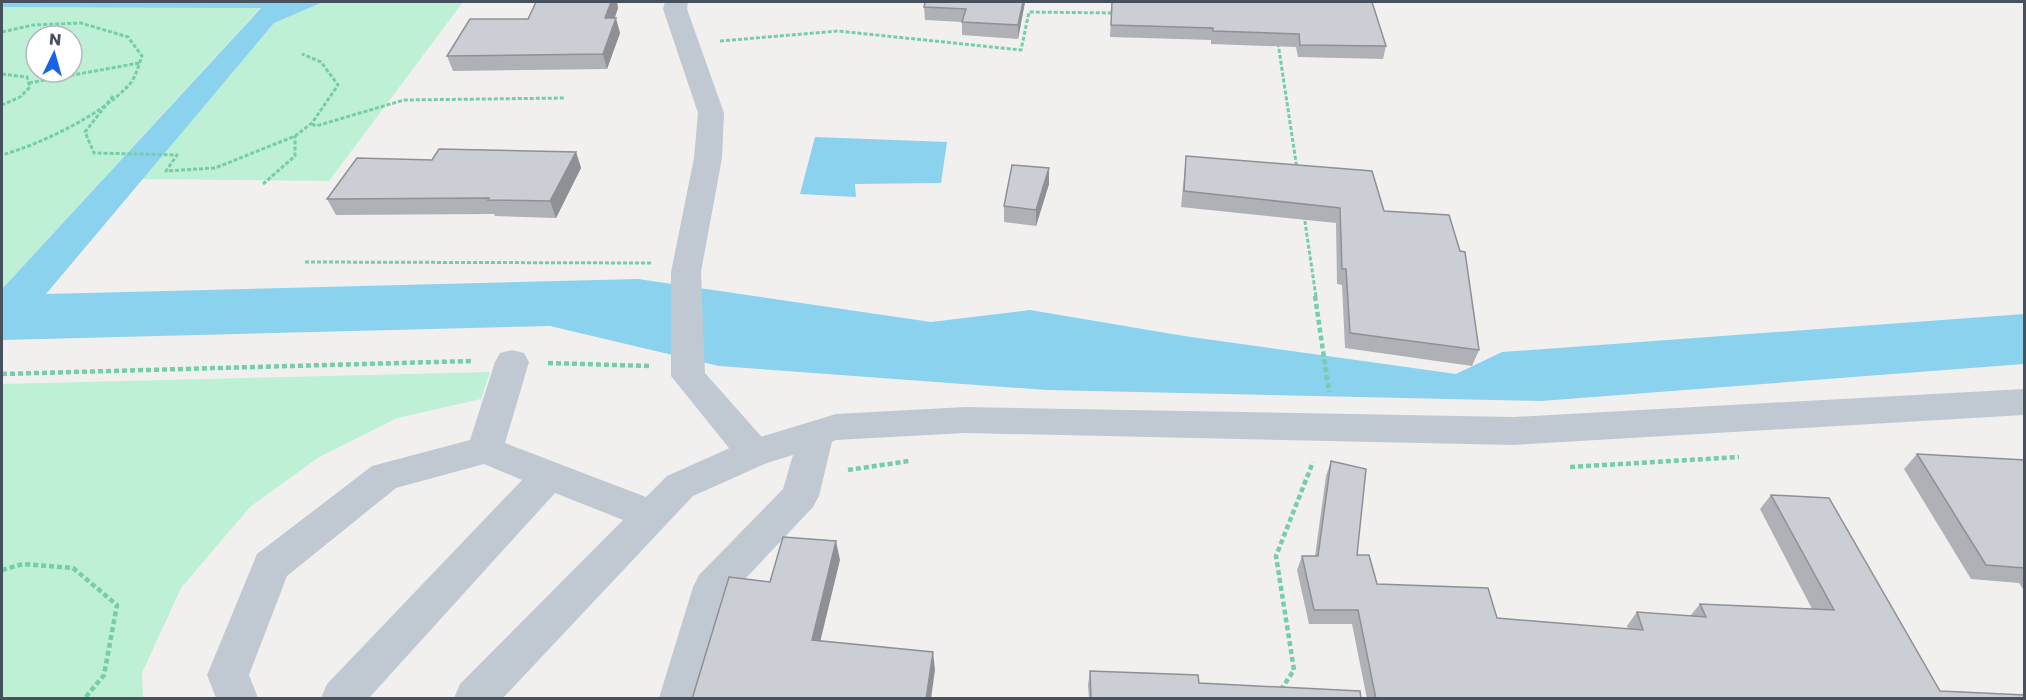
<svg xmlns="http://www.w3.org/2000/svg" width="2026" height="700" font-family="Poppins,sans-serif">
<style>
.green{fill:#bdf0d4;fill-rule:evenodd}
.water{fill:#8ad2ed}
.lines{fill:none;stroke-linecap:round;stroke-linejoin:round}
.path-far1{stroke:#75cea8;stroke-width:3;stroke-dasharray:4 2;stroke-linecap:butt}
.path{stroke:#75cea8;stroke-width:4.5;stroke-dasharray:5 3;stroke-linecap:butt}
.minor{fill:#c0c9d1;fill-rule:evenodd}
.tertiary{fill:#c0c9d1;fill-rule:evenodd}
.wall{fill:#afb1b7}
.shaded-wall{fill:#8e9095}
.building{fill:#cbced5;stroke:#8e9095;stroke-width:1.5}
</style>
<rect width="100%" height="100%" fill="#f2f0ef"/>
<!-- green -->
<g class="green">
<path d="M323,2H463L329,181L142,179L274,23Z"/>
<path d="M2,7H261L2,289ZM36,36H72V72H36Z"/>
<path d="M490,372L481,399L397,418L319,457L250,507L181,588L142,673L143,698H2V384Z"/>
</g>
<!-- water -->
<g class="water">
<path d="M2,2H323L274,23L46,294L638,279L931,322L1030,310L1184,336L1456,374L1502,352L2024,314V364L1541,401L1047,390L719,366L550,326L2,340V289L261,8L2,7Z"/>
<path d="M815,137L947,142L941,183L855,184L856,197L800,194Z"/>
</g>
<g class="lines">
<!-- path-far1 -->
<g class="path-far1">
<path d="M2,32L33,25L81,23L128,37L142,56C138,66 136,78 128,86C101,115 41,144 2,155"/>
<path d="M720,41L838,31L1021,50L1029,12L1115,13"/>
<path d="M1278,43L1297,169"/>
<path d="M2,74L27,77L30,87L20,97L2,105"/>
<path d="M29,83L139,63"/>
<path d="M113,96L85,132L94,153L177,155L166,171L215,168L295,136L312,123L338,85L321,62L302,54"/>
<path d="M312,124L316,126L404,100L565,98"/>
<path d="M263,184L295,156V136"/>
<path d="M1304,215L1316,297"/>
<path d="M305,262L652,263"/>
</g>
<!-- path -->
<g class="path">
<path d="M1315,296L1329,392"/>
<path d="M548,363L649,366"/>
<path d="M2,374L472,361"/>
<path d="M1570,467L1739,457"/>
<path d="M848,470L909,461"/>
<path d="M2,570L23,564L73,568L117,605L104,675L85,698"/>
<path d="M1284,698L1282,688L1294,670L1276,556L1313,462"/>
</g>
<!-- minor -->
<path class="minor" d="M665,2H688L687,9L724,113L722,158L701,272L705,373L767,443L772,453L767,463L754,467L741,463L671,376V272L694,158L698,113L663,9Z"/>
<!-- tertiary -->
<path class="tertiary" d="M512,350L524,353L529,362L505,443L646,497L667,476L741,443L836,414L965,407L1513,417L2024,389V415L1513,445L965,433L836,440L832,442L819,496L813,507L730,595L701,698H659L693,587L699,575L783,489L793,455L767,463L693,496L503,698H454L460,684L623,520L555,493L369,698H321L327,684L522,480L484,464L396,488L287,576L249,675L258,698H216L207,675L257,554L372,466L470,440L495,362L500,353Z"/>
</g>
<!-- wall -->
<g class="wall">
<path d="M536,2H617L618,8L615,18L620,33L607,69L453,71L447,56L528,19Z"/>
<path d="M925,2H1025L1018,39L962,35V22L925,20L924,7Z"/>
<path d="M1112,2L1386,46L1383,59L1298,57L1296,47L1211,44V40L1110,37Z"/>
<path d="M576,152L581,168L556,218L495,216L494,214L336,215L327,199L432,160Z"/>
<path d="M1186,156L1384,211L1460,251L1479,350L1472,366L1345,348L1342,285L1337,284L1336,223L1181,207Z"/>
<path d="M1049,168V184L1036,226L1004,222V206Z"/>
<path d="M1917,454L2023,460L2025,459V592L2019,583L1971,579L1904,469Z"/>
<path d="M1331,461L1357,555L1377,584L1497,618L1628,629L1627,626L1637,612L1690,616L1700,604L1812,609L1760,509L1771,495L1940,691L2025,699H1367L1352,624H1309L1297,570L1302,556H1315L1326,476Z"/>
<path d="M1090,671L1199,683L1361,699H1089L1088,685Z"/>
</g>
<!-- shaded-wall -->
<g class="shaded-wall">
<path d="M611,2H617L618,8L609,33L605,18Z"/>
<path d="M1023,2H1025L1018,39V25Z"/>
<path d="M616,18L620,33L607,69L603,54Z"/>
<path d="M576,152L581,168L556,218L550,201Z"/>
<path d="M1049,168V184L1036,226V210Z"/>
<path d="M836,541L840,560L816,659L812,640Z"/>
<path d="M933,652L935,670L931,699H926Z"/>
</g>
<!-- building -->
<g class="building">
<path d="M536,2H611L605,18H616L603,54L447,56L470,19H528Z"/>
<path d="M925,2H1023L1018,25L962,22L966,9L924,7Z"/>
<path d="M1112,2H1372L1386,46L1300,45L1299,34L1213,31V28L1111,25Z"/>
<path d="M439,149L576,152L550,201L488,200L489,198L327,199L357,158L432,160Z"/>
<path d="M1186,156L1372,171L1384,211L1449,215L1460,251L1465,252L1479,350L1350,333L1346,269H1342L1340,208L1184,191Z"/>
<path d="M1012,165L1049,168L1036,210L1004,206Z"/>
<path d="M1917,454L2025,460V568L1986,565Z"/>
<path d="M1331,461L1366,469L1357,555H1369L1377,584L1488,588L1497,618L1643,630L1637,612L1706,617L1700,604L1834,610L1771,495L1829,498L1940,691L2025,695V699H1376L1358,610H1314L1302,556H1318Z"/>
<path d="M783,537L836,541L812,640L933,652L926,699H692L729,577L770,582Z"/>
<path d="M1090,671L1198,675L1199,683L1360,691L1361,699H1091Z"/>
</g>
<!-- border -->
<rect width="2026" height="700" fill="none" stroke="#47515d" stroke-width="6"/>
<!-- north arrow -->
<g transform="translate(54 54) rotate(5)"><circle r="28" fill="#ffffff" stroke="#b5b9be" stroke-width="1.5"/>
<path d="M0-4.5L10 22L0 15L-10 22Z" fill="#1762e5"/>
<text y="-9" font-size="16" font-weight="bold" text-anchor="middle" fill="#47515d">N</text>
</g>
</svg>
